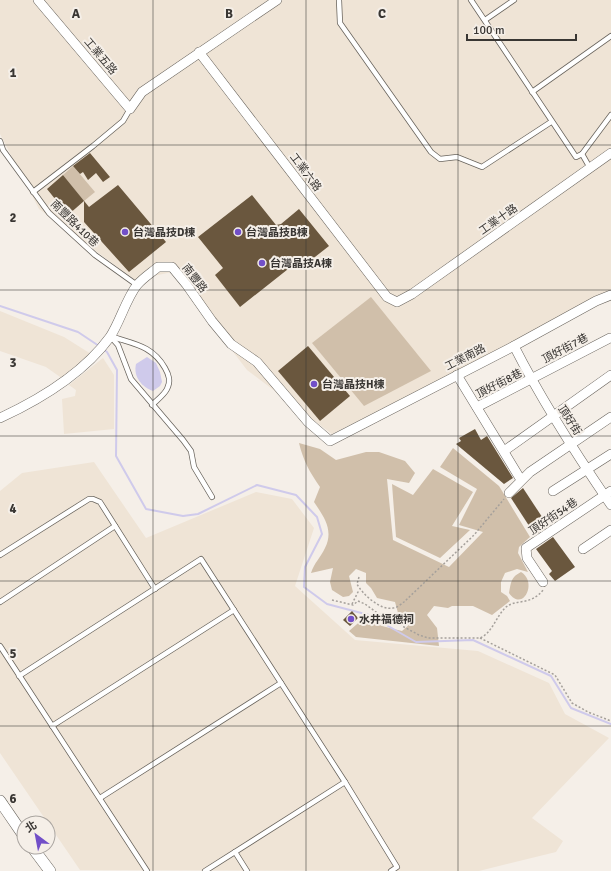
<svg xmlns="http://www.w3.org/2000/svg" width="611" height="871" font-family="Signika,'Noto Sans TC',sans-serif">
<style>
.built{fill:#efe4d6}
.green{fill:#d0bfaa}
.water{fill:#cfcaeb}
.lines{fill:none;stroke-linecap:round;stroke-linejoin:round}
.stream{stroke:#cfcaeb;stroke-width:2}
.building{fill:#6a573e}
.service-casing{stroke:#69645d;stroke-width:6}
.minor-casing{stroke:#69645d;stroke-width:10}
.tertiary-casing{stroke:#69645d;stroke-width:12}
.path{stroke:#a5a09b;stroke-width:1.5;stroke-dasharray:2 2;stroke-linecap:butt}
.service{stroke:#fff;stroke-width:4.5}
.minor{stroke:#fff;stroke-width:9}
.tertiary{stroke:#fff;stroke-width:11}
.grid{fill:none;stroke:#393633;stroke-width:1;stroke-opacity:0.55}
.poi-dot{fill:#724fc8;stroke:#f5efe8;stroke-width:1.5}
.labels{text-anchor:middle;stroke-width:4;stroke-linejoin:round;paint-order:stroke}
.street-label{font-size:11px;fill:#393633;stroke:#f5efe8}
.poi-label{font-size:11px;font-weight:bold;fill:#393633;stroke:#f5efe8;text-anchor:start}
.grid-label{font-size:13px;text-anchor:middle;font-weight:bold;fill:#393633;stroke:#f5efe8;stroke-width:4;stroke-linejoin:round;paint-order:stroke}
</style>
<rect width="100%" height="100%" fill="#f5efe8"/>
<!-- built -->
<g class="built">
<path d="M0,0H611V295L332,434L247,370L172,272L135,280L39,209L0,134Z"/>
<path d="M0,311L64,337L91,354L63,379L46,367L0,351Z"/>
<path d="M103,358L114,375V429L64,434L62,399L75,396L76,390L69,385Z"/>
<path d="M94,462L146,538L256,492L292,499L314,528L295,586L355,640L478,651L549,683L565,714L609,738L532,818L563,841L556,852L479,871L80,870L0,753V491L22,473Z"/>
</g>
<!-- green -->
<g class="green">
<path d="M73,166L95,192L84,201L63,175Z"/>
<path d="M371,297L431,371L364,406L312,343Z"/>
<path d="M299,443L320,449L336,460L366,452H379L405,461L415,473L409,483L387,479L393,540L449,567L483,532L459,525L477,489L440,467L453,448L499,486L530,537L519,547L518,553L528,572L517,569L505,573L501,582V592L507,596L510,601L492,615L473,606H452L448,608L434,606L427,615L437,628L439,646L356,637L349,631L364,618L382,626L402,631L411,623L398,613L395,602L377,598L371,588L366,583V573L356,569L349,576L353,592L349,596L343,597L332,590L330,582L333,568L311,573C314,563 321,557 325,548C334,530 324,517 314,502L320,487C310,473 303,460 299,443Z"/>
<path d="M433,469L473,492L452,526L470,530L440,558L396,537L392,484L413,495Z"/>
<path d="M521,572C538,582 523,613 509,593C511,582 511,577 521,572Z"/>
</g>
<!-- water -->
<path class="water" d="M147,357L156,363L160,372L162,382L160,386L153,391C142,387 133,377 136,364Z"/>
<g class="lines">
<!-- stream -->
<g class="stream">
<path d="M0,306L78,332L99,346"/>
<path d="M103,349L107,352L117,370L116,456L146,509L183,516L198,514L257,485L296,495L317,517L322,534L305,567L304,587L327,604L369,615L416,642L473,640L551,676L571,708L611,724"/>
</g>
</g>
<!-- building -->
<g class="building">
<path d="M90,153L110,177L103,182L96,173L88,180L83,172L80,174L73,166Z"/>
<path d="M63,175L89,207L118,185L166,242L129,272L84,222V201L68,215L47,189Z"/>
<path d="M252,195L276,225L281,224L299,209L329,246L306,264L302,258L240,307L215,275L223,268L198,237Z"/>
<path d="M308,346L350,396L320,421L278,371Z"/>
<path d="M475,429L481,440L487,436L513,478L504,484L456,444L461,441L459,438Z"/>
<path d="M523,488L548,526L535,535L511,498Z"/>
<path d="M553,537L575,567L555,581L549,574L552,571L536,549Z"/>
<path d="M352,611L358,618L350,626L343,620Z"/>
</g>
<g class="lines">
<defs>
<g id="service">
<path d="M339,0L340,23L431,152L440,159L457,157L482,167L551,122"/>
<path d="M471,0L576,157L582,154"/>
<path d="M485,20L514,0"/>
<path d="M532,92L611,36"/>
<path d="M0,141L3,150L49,213L95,255L137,285"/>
<path d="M590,168L582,154L611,115"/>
<path d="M33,192L93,146L123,121L130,109"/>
<path d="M110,336L118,345L131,379L183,440L191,451L194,467L212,497"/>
<path d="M110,336C133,344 152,345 165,368C169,375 171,381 167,389C164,395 157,400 152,405"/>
<path d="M0,555L89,499H93L100,502L155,589"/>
<path d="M0,602L115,526"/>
<path d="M0,646L147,871"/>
<path d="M19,676L201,559L345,782L397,867L391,871"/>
<path d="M52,726L234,610"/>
<path d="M100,798L281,683"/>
<path d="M235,852L247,871"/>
<path d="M205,871L345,782"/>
</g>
<g id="minor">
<path d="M38,0L130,109L142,92L277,0"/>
<path d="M199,52L387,297L397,302L412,294L611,153"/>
<path d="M514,346C542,401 576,454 611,505"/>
<path d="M457,375L521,480"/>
<path d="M477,407L610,338"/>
<path d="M0,418C41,399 83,374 110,337C120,322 126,299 137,285C143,278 151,273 158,267H172L186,284L212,321L231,344L257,362L308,422L330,441L514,346L596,301L611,295"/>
<path d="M504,451L611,375"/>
<path d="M553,491L611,454"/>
<path d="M509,493L530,472L611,417"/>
<path d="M583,549L611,530"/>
<path d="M543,582L527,558L526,548L611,491"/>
</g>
<g id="tertiary">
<path d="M0,801L24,836"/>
<path d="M32,847L50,871"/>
</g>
</defs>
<!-- service casing -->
<use href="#service" class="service-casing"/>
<!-- minor casing -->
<use href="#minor" class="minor-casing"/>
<!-- tertiary casing -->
<use href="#tertiary" class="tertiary-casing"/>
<!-- path -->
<g class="path">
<path d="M359,577L357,584C362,594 381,611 393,608C397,608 401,604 404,602L474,535L504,499"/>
<path d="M332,600L353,605L358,601L365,604L376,612L419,635L428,638H480C492,633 496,617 505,608C515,598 530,607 544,589"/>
<path d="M352,604L359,590"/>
<path d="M480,638L555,675L572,703L588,712L611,721"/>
</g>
<!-- service -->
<use href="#service" class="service"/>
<!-- minor -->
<use href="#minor" class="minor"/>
<!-- tertiary -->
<use href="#tertiary" class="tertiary"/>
</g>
<!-- grid -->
<path class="grid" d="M153,0V871M306,0V871M458,0V871M0,145H611M0,290H611M0,436H611M0,581H611M0,726H611"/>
<!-- markers -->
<g class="poi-dot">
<circle cx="125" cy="232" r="4"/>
<circle cx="238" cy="232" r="4"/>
<circle cx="262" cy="263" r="4"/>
<circle cx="314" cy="384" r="4"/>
<circle cx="351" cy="619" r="4"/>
</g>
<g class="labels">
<!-- street labels -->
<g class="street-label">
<text transform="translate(101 56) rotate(50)" y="4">工業五路</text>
<text transform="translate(306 172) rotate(53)" y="4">工業六路</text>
<text transform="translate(498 219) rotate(-35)" y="4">工業十路</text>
<text transform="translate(75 223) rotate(44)" y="4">南豐路410巷</text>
<text transform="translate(195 278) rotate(52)" y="4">南豐路</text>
<text transform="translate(565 348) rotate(-28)" y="4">頂好街7巷</text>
<text transform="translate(465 357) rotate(-27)" y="4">工業南路</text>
<text transform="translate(499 383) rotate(-27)" y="4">頂好街8巷</text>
<text transform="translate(570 420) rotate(57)" y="4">頂好街</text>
<text transform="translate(553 516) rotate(-34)" y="4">頂好街54巷</text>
</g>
<!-- poi labels -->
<g class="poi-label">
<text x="133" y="236">台灣晶技D棟</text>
<text x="246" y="236">台灣晶技B棟</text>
<text x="270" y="267">台灣晶技A棟</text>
<text x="322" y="388">台灣晶技H棟</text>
<text x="359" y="623">水井福德祠</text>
</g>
</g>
<g class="grid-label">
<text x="76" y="18">A</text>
<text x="229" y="18">B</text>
<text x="382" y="18">C</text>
<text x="13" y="77">1</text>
<text x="13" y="222">2</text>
<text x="13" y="367">3</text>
<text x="13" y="513">4</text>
<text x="13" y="658">5</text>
<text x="13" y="803">6</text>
</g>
<!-- north arrow -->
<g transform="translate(36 835) rotate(328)"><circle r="19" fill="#f5efe8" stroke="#aaa5a0"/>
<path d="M0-3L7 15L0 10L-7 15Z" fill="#724fc8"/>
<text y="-6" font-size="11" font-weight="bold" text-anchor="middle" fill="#393633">北</text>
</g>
<!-- scale -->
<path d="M467 34v6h109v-6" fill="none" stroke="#393633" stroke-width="2"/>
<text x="473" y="34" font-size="12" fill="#393633" stroke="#f5efe8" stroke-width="3" paint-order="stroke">100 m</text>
</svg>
